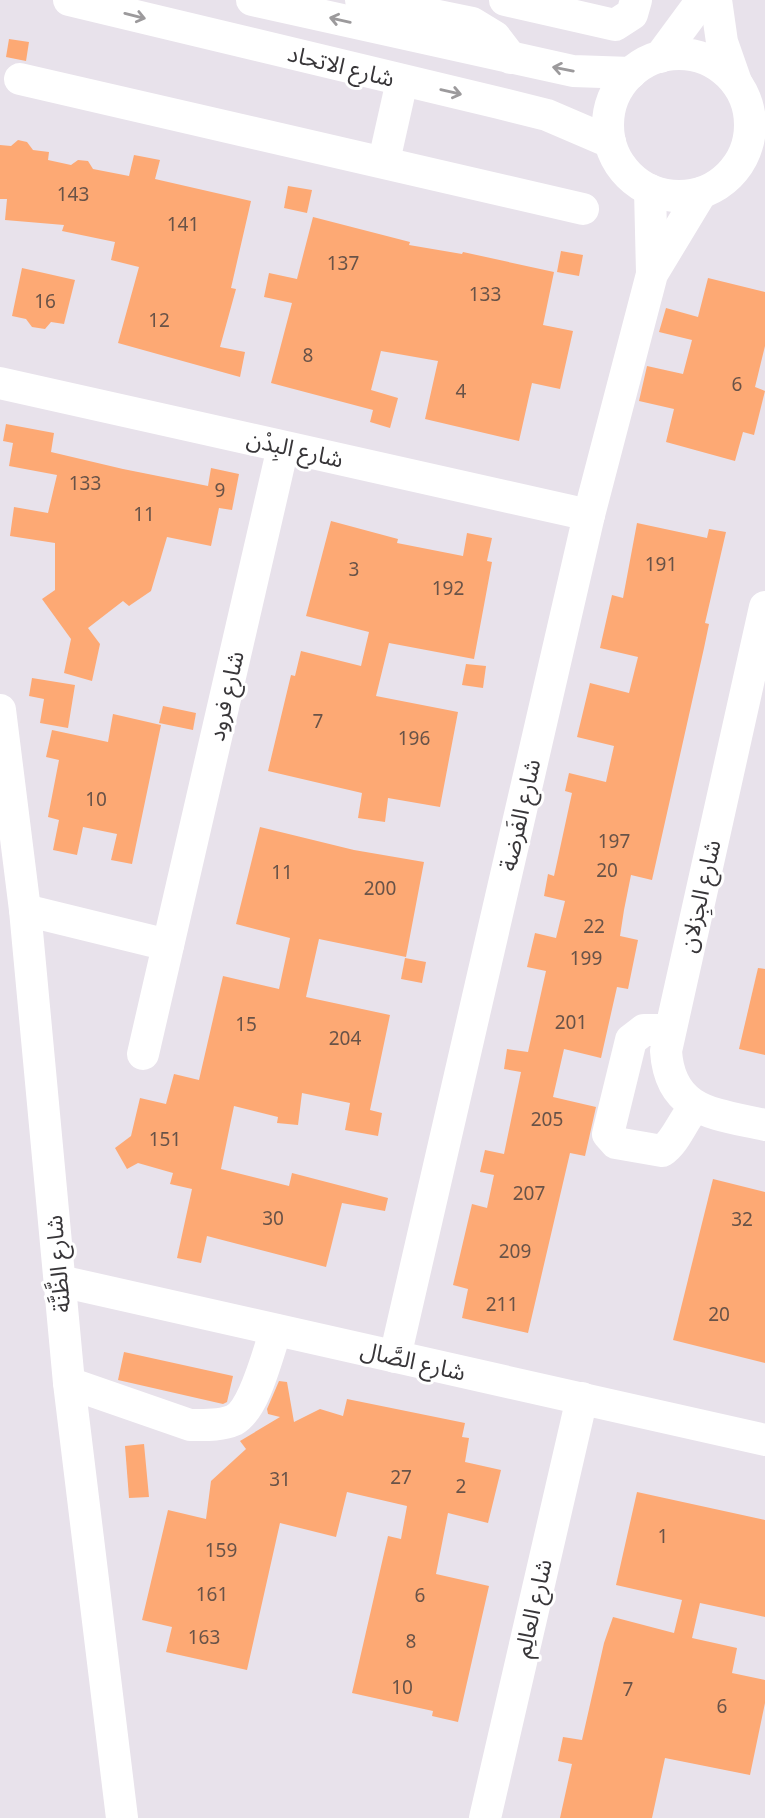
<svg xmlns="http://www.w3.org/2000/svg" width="765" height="1818" font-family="Georgia,'Noto Sans Arabic',serif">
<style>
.building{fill:#fda974}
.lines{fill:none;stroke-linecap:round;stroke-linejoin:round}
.minor{stroke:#fff;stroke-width:32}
.oneway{stroke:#9c9a9c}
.labels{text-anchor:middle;stroke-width:6;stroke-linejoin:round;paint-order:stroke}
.number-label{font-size:19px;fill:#695348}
.street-label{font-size:23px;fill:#383639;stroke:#fff}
</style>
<rect width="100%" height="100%" fill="#e8e2eb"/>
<!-- building -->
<g class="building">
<path d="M9,39L29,42L26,61L6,57Z"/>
<path d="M18,140L27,142L33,150L49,152L48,160L71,165L78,160L88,161L93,169L129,176L134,155L160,160L155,179L251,201L231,288L236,289L220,347L245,352L240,377L118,343L139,267L111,260L115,242L62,231L64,225L5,220L7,199H0V145L11,146Z"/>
<path d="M288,186L312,190L307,213L284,208Z"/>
<path d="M313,217L410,242L409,245L462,254L463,252L554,272L543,325L573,331L560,389L532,383L519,441L425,419L438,361L381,351L371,390L398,398L390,428L370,422L373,410L271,383L292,303L264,297L269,273L297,279Z"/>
<path d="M561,251L583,255L579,276L557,272Z"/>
<path d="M22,268L75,280L64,324L51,322L45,329L32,327L26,319L12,316Z"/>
<path d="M708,278L765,292V346L755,387L765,391L754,435L743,432L735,461L666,442L674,409L639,401L647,366L683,374L692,340L659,332L666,308L698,317Z"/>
<path d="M6,424L54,433L51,452L123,469L208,486L211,468L239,474L232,510L219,508L211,546L167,537L151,591L129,606L123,601L88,628L100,644L92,681L64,673L71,639L42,599L55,590V543L10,536L14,507L48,513L57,475L9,466L13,443L3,441Z"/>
<path d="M331,521L398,539L397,543L463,556L467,533L492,538L487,561L492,562L474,659L389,643L376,696L458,712L440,807L388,798L385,822L358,818L362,793L268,771L291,675L295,676L301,651L361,666L369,632L306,616Z"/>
<path d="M637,523L707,538L709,529L726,532L705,623L709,624L704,648L652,880L631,875L624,910L620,936L638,940L628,989L617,987L601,1058L564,1049L553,1097L596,1107L585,1156L570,1153L528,1333L462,1318L468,1289L453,1285L472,1204L487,1208L494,1175L480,1172L485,1150L504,1154L521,1072L504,1069L507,1049L528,1052L546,971L527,967L535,933L556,938L565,901L544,896L548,874L554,876L572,793L565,791L569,773L606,782L614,746L577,737L590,683L629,693L638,657L600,648L612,595L623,598Z"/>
<path d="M466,664L486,666L483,688L462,685Z"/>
<path d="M32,678L75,685L68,728L40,723L44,699L29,696Z"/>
<path d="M163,706L196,713L193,730L159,723Z"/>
<path d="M113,714L161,725L132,864L111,860L117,834L83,827L77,855L53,850L59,820L48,817L59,760L46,757L52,730L108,742Z"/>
<path d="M260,827L354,850L424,862L406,957L319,939L306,997L390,1015L370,1110L382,1113L378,1136L345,1130L350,1103L302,1093L298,1125L277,1123L278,1117L234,1106L221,1169L289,1186L292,1173L388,1198L385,1211L342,1203L326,1267L207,1236L201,1263L177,1258L192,1189L170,1184L173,1173L138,1163L127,1169L115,1148L131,1136L140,1098L166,1104L174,1074L199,1080L223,976L279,989L290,938L236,924Z"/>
<path d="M405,958L426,962L422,983L401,979Z"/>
<path d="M758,968L765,969V1055L739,1049Z"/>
<path d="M713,1179L765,1192V1363L673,1340Z"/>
<path d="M124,1352L233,1376L227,1402L223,1404L118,1380Z"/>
<path d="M279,1381L287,1382L294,1422L320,1409L343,1416L347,1399L465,1423L462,1437L469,1438L465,1462L501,1470L488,1523L448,1513L436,1574L489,1586L458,1722L432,1716L433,1711L352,1693L388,1536L401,1539L407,1506L347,1492L336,1537L280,1523L247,1670L166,1652L172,1627L142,1620L168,1510L206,1519L211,1481L246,1449L240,1441L280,1417L268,1414L267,1409Z"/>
<path d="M144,1444L149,1497L129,1498L125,1446Z"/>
<path d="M637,1492L765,1520V1617L700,1603L692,1638L737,1648L732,1673L765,1680V1703L750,1775L665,1758L652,1818H560L572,1764L558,1761L563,1737L582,1740L604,1643L613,1617L674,1633L682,1600L616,1585Z"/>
</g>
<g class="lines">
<!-- minor -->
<g class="minor">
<path d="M69,0L499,103L547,115L610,142"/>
<path d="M252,0L573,71L631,73"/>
<path d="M361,0L472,23L495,37L511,58"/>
<path d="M505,0L615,25L632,14L636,0"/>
<path d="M716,0L722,42L736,82"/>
<circle cx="679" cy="125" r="71"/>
<path d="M660,57L702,0"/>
<path d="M20,79L583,209"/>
<path d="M384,161L402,81"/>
<path d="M650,190L652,273"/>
<path d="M0,383L589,515"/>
<path d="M765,607L666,1051C670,1113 716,1114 765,1125"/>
<path d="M0,710L25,910L69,1383L122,1818"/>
<path d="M25,910L168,945"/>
<path d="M670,1030H644L631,1040L608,1134L616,1143L662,1151C676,1142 683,1119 695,1107"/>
<path d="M143,1054L283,447"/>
<path d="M60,1281L765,1440"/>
<path d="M395,1357L589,515L652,274L701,193"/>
<path d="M69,1383L190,1425C204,1425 221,1426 234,1420C255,1409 268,1352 276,1330"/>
<path d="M485,1818L582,1398"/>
</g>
</g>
<!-- one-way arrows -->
<defs><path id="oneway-shaft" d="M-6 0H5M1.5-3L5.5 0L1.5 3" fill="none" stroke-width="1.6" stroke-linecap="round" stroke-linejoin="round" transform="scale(1.75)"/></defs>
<g class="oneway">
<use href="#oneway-shaft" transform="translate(135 16) rotate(14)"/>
<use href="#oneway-shaft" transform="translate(340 20) rotate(-167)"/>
<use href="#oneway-shaft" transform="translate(563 69) rotate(-169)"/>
<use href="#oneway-shaft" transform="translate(451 92) rotate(13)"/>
</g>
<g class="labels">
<!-- number labels -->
<g class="number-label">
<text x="73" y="201">143</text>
<text x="183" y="231">141</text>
<text x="343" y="270">137</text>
<text x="485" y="301">133</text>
<text x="45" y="308">16</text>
<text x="159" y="327">12</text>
<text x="308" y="362">8</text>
<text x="737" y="391">6</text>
<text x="461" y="398">4</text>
<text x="85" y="490">133</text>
<text x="220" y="497">9</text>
<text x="144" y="521">11</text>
<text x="661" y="571">191</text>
<text x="354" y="576">3</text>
<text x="448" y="595">192</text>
<text x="318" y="728">7</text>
<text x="414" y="745">196</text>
<text x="96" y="806">10</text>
<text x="614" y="848">197</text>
<text x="607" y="877">20</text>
<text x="282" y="879">11</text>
<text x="380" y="895">200</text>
<text x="594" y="933">22</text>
<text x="586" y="965">199</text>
<text x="571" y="1029">201</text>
<text x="246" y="1031">15</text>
<text x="345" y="1045">204</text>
<text x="547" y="1126">205</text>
<text x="165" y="1146">151</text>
<text x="529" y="1200">207</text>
<text x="273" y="1225">30</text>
<text x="742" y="1226">32</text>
<text x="515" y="1258">209</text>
<text x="502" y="1311">211</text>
<text x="719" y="1321">20</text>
<text x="401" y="1484">27</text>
<text x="280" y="1486">31</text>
<text x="461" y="1493">2</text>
<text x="663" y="1543">1</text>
<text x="221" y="1557">159</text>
<text x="212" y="1601">161</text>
<text x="420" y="1602">6</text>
<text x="204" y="1644">163</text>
<text x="411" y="1648">8</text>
<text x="402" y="1694">10</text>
<text x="628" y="1696">7</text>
<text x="722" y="1713">6</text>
</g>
<!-- street labels -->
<g class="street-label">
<text transform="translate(341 66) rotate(14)" y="8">شارع الاتحاد</text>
<text transform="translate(295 449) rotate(13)" y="8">شارع البِدْن</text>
<text transform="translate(226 696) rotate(-77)" y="8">شارع فرود</text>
<text transform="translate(520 815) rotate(-77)" y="8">شارع الفَرضة</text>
<text transform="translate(700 896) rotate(-77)" y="8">شارع الجِزلان</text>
<text transform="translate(58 1264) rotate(-95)" y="8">شارع الظَّنَّة</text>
<text transform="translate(413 1361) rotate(13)" y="8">شارع الصَّال</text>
<text transform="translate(533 1608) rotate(-77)" y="8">شارع العالِم</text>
</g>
</g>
</svg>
